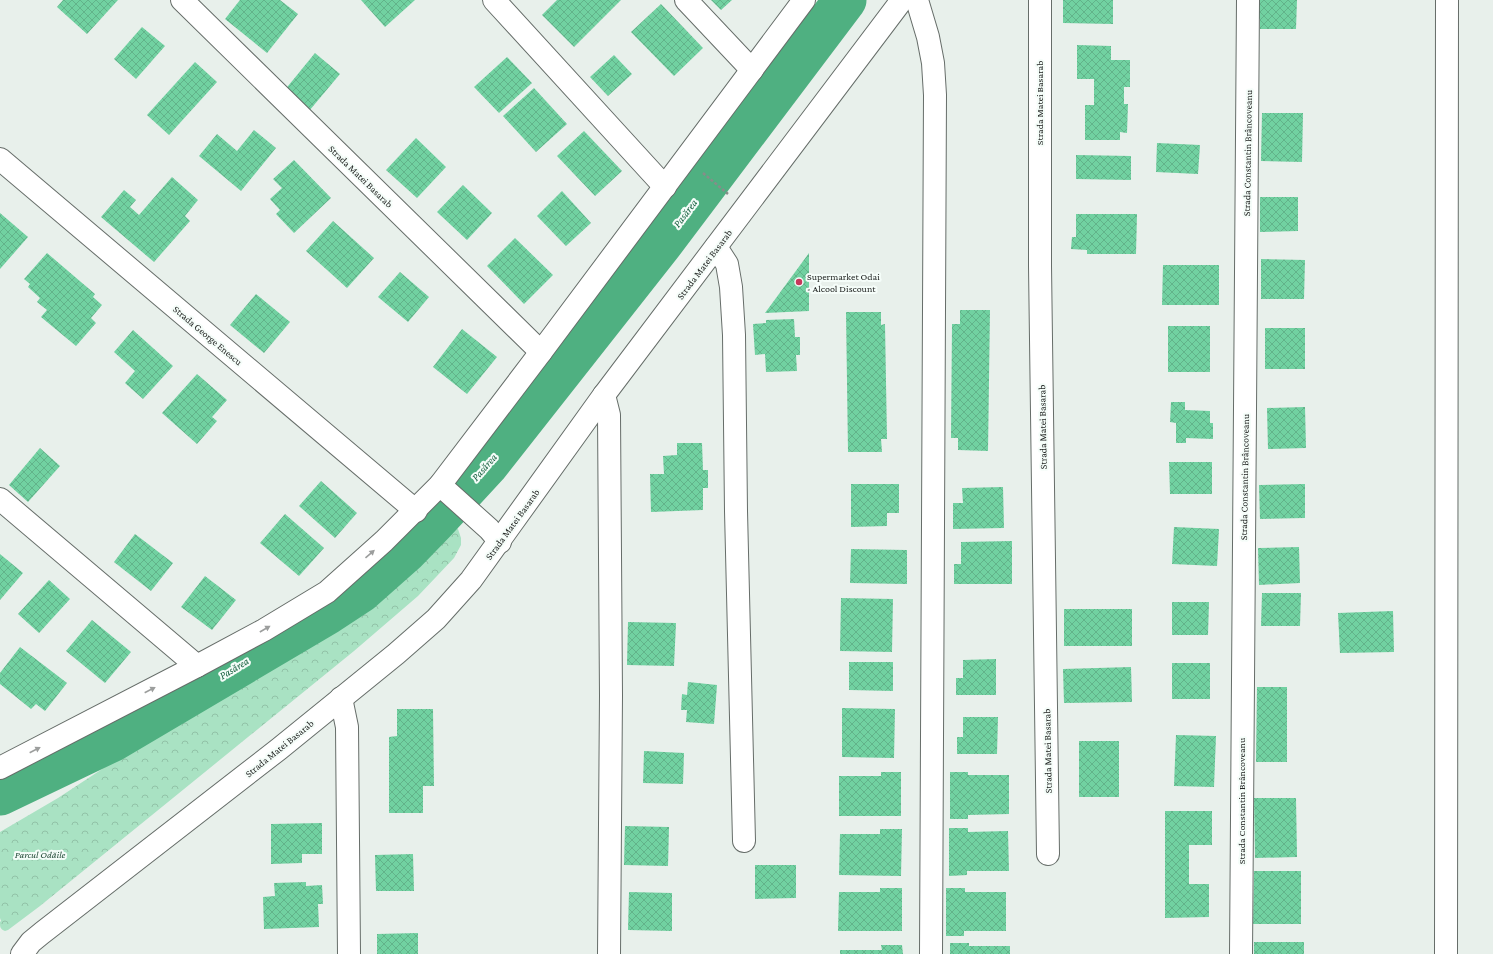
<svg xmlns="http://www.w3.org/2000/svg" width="1493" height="954" font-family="'Crimson Pro',serif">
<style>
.park{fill:url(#park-crowns)}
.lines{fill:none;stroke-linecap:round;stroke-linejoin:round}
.river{stroke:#4fb081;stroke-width:43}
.building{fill:url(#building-cross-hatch)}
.street-casing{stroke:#666d69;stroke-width:24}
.secondary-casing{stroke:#666d69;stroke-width:24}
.path{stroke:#878d89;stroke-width:2.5;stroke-dasharray:3 2;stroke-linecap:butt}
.street{stroke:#fff;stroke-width:22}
.secondary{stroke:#fff;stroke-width:22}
.oneway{fill:#9c9e9d}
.poi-dot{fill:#c6375b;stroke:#f5fdf9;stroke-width:1.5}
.labels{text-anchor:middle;stroke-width:4;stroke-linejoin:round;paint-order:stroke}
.street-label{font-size:10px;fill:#242725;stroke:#f5fdf9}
.poi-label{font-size:10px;fill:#242725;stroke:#f5fdf9;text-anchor:start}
.park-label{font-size:10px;font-style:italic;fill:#224b37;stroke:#f5fdf9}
.water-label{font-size:11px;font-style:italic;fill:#1a6242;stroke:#f5fdf9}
</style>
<defs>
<pattern id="park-crowns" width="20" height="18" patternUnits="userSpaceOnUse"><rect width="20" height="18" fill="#a9e2c3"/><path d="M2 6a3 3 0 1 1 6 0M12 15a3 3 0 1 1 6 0" fill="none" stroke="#91c2a7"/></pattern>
<pattern id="building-cross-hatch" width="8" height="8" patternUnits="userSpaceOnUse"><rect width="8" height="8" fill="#71d1a1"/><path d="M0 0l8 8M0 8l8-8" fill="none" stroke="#62b38a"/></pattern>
</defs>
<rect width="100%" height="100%" fill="#e8f0eb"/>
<!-- park -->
<path class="park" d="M452,523L458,529L461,538V545L454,558L418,596L354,651L40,906L8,930L5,931C0,929 0,927 0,922L1,921L0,918V832L58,798L183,716L269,663L322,634L390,582Z"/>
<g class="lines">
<!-- river -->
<path class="river" d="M0,794L113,740L326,614L361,591L405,552L437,519L487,465L661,244L845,0"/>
</g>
<!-- building -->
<g class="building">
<path d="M63,0H118L87,34L57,7Z"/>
<path d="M240,0H280L298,14L267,53L225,19Z"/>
<path d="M361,0H415L385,27Z"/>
<path d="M557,0H621L574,47L542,15Z"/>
<path d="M711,0H732L721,10Z"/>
<path d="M1063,0H1113V24L1063,23Z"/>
<path d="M1258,0H1297L1296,29H1260V19L1258,18Z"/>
<path d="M661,4L703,48L674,76L631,32Z"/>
<path d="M142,27L165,46L136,79L114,59Z"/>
<path d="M1077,45L1111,46V60H1130V87H1124V104H1128L1127,133L1120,132V140H1085V105H1094V79H1077Z"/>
<path d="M315,53L340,74L309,111L284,91Z"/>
<path d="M614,55L632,74L608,96L590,77Z"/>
<path d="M507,57L532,83L499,113L474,87Z"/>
<path d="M195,62L217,82L169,135L147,115Z"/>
<path d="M534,88L567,124L536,152L503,116Z"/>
<path d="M1262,113H1303L1302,162L1261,161Z"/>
<path d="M254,130L276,148L241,191L199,156L217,134L237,151Z"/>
<path d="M584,131L622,171L595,196L557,156Z"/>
<path d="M416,138L446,167L417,198L386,170Z"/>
<path d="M1157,143L1200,145L1198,174L1156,172Z"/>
<path d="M1076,155L1131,156V180L1076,179Z"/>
<path d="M294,160L331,198L294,233L276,214L280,210L270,199L282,188L273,179Z"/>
<path d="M172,177L198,200L185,216L190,221L154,262L101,217L124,190L136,200L130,207L139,215Z"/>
<path d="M463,185L492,213L467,240L437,212Z"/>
<path d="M562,191L591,223L566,246L537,216Z"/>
<path d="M1260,197H1298V231L1260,232Z"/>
<path d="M0,213L28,237L0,269Z"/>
<path d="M1076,214H1137L1136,254H1087V250L1071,249L1072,237H1076Z"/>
<path d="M333,221L374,258L347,288L306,251Z"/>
<path d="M515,238L553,275L524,304L487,266Z"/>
<path d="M47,253L95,294L93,297L102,305L91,318L96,323L76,346L41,317L47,310L37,302L40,298L28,287L30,284L24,279Z"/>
<path d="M809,253V311L765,313Z"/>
<path d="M1261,259L1305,260L1304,299H1261Z"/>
<path d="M1163,265H1219V305H1162Z"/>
<path d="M400,272L429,297L408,322L378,297Z"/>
<path d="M256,294L290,322L264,353L230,325Z"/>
<path d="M960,310H990L988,451L958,450V438H951L952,324H960Z"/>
<path d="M846,312H881V325L885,324L887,439H881L882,452H848Z"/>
<path d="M794,319L795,337H800V355H796L797,371L766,372L765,354L755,355L753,324L766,323V320Z"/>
<rect x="1168" y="326" width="42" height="46"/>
<rect x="1265" y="328" width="40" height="41"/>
<path d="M462,329L497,357L467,394L433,367Z"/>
<path d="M133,330L173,366L143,399L125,383L135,371L114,352Z"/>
<path d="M197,374L227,400L212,417L217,421L197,444L162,413Z"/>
<path d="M1171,402H1185V410L1210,411V423H1213V439L1186,438V443H1176V423L1170,422Z"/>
<path d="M1305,407L1306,448L1268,449L1267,408Z"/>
<path d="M677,443H702L703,470H708V488H703V510L651,512L650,474H664L663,456L677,455Z"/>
<path d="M40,448L60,466L28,502L9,485Z"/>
<path d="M1169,462H1212V494H1170Z"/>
<path d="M321,481L357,513L335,538L299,506Z"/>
<path d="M851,484H899V513H887V526L851,527Z"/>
<path d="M1305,484V518L1260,519L1259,485Z"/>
<path d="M1003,487L1004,528L953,529V503H963L962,488Z"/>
<path d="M285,514L324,548L299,576L260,543Z"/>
<path d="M1174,527L1219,529L1217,566L1172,564Z"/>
<path d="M135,534L173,563L151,591L114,562Z"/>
<path d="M1012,541V584H954V564H961V542Z"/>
<path d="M1299,547L1300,583L1259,585L1258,548Z"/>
<path d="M851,549L907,550V584L850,583Z"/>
<path d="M0,554L23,573L0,600Z"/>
<path d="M205,576L236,600L212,630L181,607Z"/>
<path d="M49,580L70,599L39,633L18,614Z"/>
<path d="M1262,593H1301L1300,626H1261Z"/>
<path d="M841,598L893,599L892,652L840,651Z"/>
<path d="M1172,602H1209L1208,635H1172Z"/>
<rect x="1064" y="609" width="68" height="37"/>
<path d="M1393,611L1394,652L1340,653L1338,613Z"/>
<path d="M92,620L131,652L105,683L66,651Z"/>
<path d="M628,622L676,623L674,666L627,665Z"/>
<path d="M20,647L67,683L45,711L36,704L31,709L0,684V673Z"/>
<path d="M996,659V695H956V678H963V660Z"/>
<path d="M849,662H893V691L849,690Z"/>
<rect x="1172" y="663" width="38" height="36"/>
<path d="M1131,667L1132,702L1064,703L1063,669Z"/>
<path d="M688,682L717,685L714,724L686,722L687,710H681L682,694L687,695Z"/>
<path d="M1257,687H1287V762H1256Z"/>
<path d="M842,708L895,709L894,758L842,757Z"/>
<path d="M397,709H433L434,786H423V813H389V737L397,736Z"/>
<path d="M963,717H998L997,754H957V737H963Z"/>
<path d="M1176,735L1216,736L1214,787L1174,786Z"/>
<rect x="1079" y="741" width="40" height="56"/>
<path d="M644,751L684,753L683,784L643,783Z"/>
<path d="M881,772H901V816H839V776H881Z"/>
<path d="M950,772H968V775H1009V814L968,815V819H950Z"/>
<path d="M1254,798H1296L1297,857L1255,858Z"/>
<path d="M1165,811H1212V845H1189V884H1209V917L1165,918Z"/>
<path d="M322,823V854H302V863L271,864V824Z"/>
<path d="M625,826L669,827L668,866L624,865Z"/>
<path d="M949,828H968V832L1008,831L1009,871H967V875L949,876Z"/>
<path d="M880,829H902L901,876L839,875L840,834H880Z"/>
<path d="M413,854L414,891H376L375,855Z"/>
<path d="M755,865H796V898L755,899Z"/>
<path d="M1254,871H1301V924H1253Z"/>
<path d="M306,882V886L322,885L323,904H318L319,927L264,929L263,897L275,896L274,883Z"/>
<path d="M880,888H902V931H838L839,892H880Z"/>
<path d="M946,888H965V892H1006V931H964V936H946Z"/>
<path d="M629,892L672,893V931L628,930Z"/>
<path d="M418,933V954H377V934Z"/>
<rect x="1254" y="942" width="50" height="12"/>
<path d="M950,943H969V946H1010V954H950Z"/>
<path d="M881,945H902L903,954H840V950H882Z"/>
</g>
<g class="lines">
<defs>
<g id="street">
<path d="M182,0L541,352"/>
<path d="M494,0L665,187"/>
<path d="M686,0L752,70"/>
<path d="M917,0L928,37L933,63L935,95L931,954"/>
<path d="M1040,0V266L1048,854"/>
<path d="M0,159L416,511"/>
<path d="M716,247L727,264L731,287L734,335L736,511L744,841"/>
<path d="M604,395L609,415L611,695L609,954"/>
<path d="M440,485L489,529L500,542"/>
<path d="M0,499L197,666"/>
<path d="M341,698L347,727L349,954"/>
<path d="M1241,954L1248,0"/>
<path d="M1446,954L1447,0"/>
</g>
<g id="secondary">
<path d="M0,768L197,666L264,630L327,592L384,541L440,485L541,352L804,0"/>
<path d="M22,954L31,942L42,933L279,749L396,654L436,619L471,580L604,395L902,0"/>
</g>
</defs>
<!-- street casing -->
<use href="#street" class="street-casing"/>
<!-- secondary casing -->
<use href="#secondary" class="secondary-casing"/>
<!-- path -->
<path class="path" d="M703,173L728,194"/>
<!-- street -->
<use href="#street" class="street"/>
<!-- secondary -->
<use href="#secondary" class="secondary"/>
</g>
<!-- one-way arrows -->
<defs><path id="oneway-solid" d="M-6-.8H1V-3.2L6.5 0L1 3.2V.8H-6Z"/></defs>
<g class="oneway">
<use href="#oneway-solid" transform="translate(370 554) rotate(-41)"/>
<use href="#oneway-solid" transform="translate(265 629) rotate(-30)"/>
<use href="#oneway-solid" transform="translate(150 690) rotate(-27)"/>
<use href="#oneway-solid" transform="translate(35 750) rotate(-27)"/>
</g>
<!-- markers -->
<circle class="poi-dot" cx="799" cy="282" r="4"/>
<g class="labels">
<!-- street labels -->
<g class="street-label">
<text transform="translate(1039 103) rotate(-90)" y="4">Strada Matei Basarab</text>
<text transform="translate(1247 153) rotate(-89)" y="4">Strada Constantin Brâncoveanu</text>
<text transform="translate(361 176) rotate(44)" y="4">Strada Matei Basarab</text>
<text transform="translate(704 264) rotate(-53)" y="4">Strada Matei Basarab</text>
<text transform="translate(208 335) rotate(40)" y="4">Strada George Enescu</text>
<text transform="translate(1042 427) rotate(-91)" y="4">Strada Matei Basarab</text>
<text transform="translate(1244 477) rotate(-89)" y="4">Strada Constantin Brâncoveanu</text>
<text transform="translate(512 524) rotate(-54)" y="4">Strada Matei Basarab</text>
<text transform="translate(279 748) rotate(-39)" y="4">Strada Matei Basarab</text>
<text transform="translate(1047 751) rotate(-91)" y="4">Strada Matei Basarab</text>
<text transform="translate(1241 801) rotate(-90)" y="4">Strada Constantin Brâncoveanu</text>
</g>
<!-- poi labels -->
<g class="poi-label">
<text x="807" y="280">Supermarket Odai<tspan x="807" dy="12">- Alcool Discount</tspan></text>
</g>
<!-- park labels -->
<g class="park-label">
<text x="40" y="858">Parcul Odăile</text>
</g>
<!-- water labels -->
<g class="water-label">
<text transform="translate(685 213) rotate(-53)" y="4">Pasărea</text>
<text transform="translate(484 467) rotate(-49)" y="4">Pasărea</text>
<text transform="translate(234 668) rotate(-31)" y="4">Pasărea</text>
</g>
</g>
</svg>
